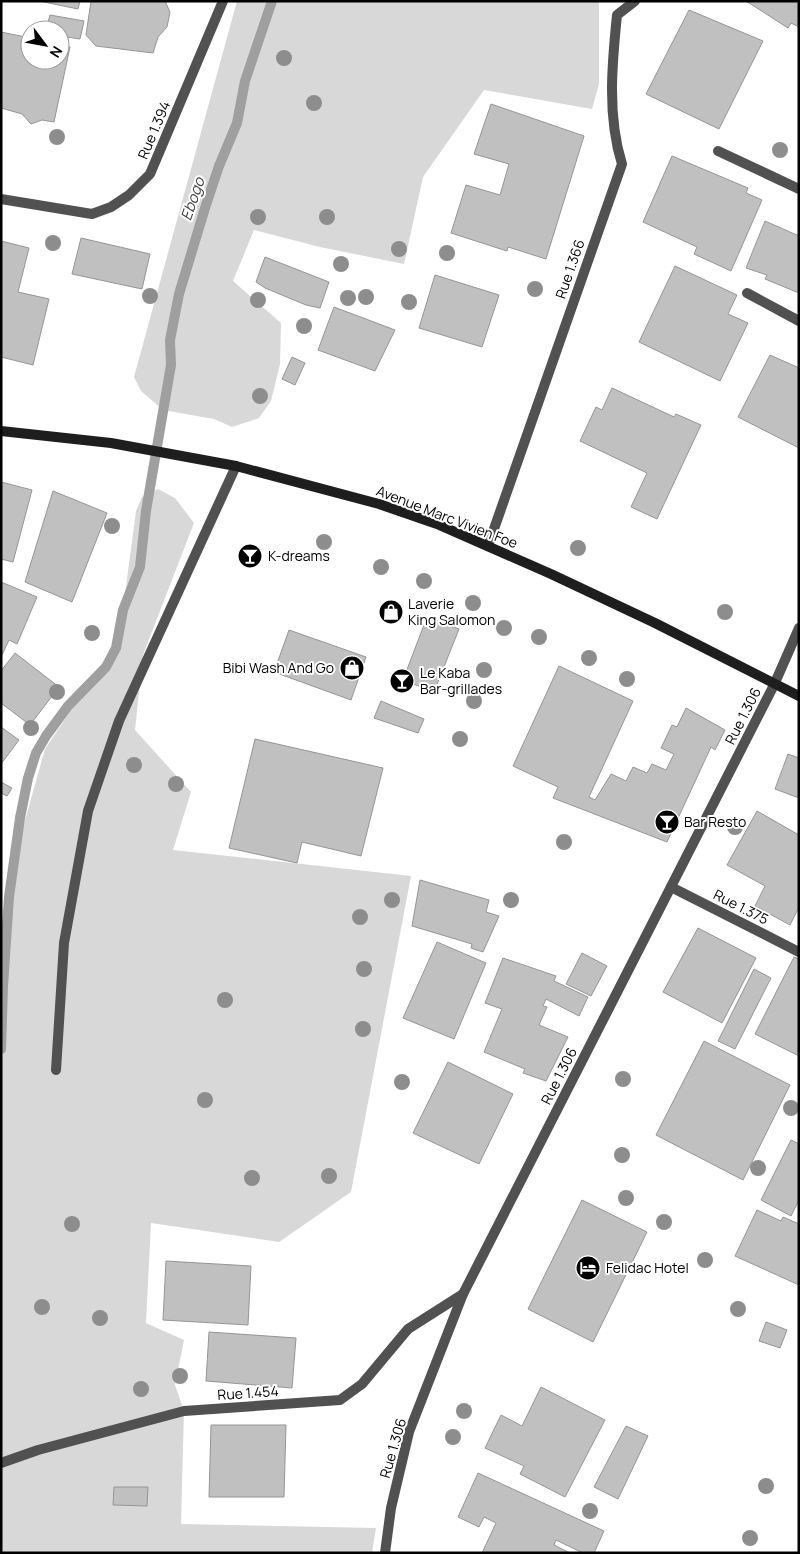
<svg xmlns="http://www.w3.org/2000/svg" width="800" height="1554" font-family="Manrope,sans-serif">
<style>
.green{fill:#d8d8d8}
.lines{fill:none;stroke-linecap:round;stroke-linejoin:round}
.stream{stroke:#9f9f9f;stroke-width:10}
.building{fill:#c0c0c0;stroke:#959595}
.street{stroke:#515151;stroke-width:10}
.secondary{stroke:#1e1e1e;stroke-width:10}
.tree{fill:#8d8d8d}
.labels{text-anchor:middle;stroke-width:4;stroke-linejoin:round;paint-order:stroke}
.street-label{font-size:14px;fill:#000;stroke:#fff}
.poi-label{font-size:14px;fill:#000;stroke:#fff;text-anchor:start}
.water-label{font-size:15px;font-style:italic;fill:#404040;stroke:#fff}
</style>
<rect width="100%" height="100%" fill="#fff"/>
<!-- green -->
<g class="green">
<path d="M237,1H597L599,2V84L592,109L484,90L423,177L404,264L320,247L254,230L233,281L281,323L280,364L271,401L259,418L232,427L214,419L163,410L141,391L134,377Z"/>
<path d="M158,489L175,498L194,523L143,655L135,730L191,792L173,850L411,876L351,1192L279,1242L151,1223L146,1323L184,1340L175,1385L184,1411L181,1524L376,1528L372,1553H1V933L6,888L45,749L119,639L136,511L142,497Z"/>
</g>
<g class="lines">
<!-- stream -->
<path class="stream" d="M1,1049L3,986L9,897L20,818L28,778L36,753L46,736L68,706L106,667L116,648L123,610L140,567L146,511L171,365L170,340L179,294L205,208L219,166L237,123L245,81L272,1"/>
</g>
<!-- building -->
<g class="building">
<path d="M39,1H80L78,9Z"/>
<path d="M91,1H165L170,12L167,27L158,37L153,53L96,46L86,35Z"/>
<path d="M746,1H799V27L791,23L788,28Z"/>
<path d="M689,10L763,41L719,129L646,94Z"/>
<path d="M50,15L84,21L80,39L60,36V30H46Z"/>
<path d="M1,32L30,38V60H60V45L70,47L54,122L42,120L31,124L22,114L1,108Z"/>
<path d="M491,104L584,136L546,259L508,247L507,251L451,233L466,185L500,195L509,164L474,154Z"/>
<path d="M672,156L748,188L746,193L762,200L731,271L694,254L697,247L643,222Z"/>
<path d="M765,221L799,236V293L765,279L767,275L746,268Z"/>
<path d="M81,238L150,254L142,289L72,274Z"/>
<path d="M1,241L29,248L18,292L49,299L33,365L1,357Z"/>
<path d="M265,257L329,282L320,308L306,305L265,288L256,282Z"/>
<path d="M675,266L737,295L728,314L748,323L720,381L639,342Z"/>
<path d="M435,275L499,295L482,347L419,328Z"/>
<path d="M334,307L395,330L375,371L318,350Z"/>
<path d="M770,355L799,368V448L738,417Z"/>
<path d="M292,357L305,363L295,385L282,379Z"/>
<path d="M612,388L674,417L676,414L701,425L657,519L631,507L647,473L580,441L596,407L602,410Z"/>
<path d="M1,482L32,490L13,562L1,559Z"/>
<path d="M53,491L107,513L72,602L25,582Z"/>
<path d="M1,582L37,597L17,644L9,640L1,657Z"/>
<path d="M427,617L459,629L434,692L403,680Z"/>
<path d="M289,630L366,657L351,700L274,672Z"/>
<path d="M15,653L59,687L30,725L1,703V671Z"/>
<path d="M559,666L633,701L589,797L595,800L611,774L626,781L633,767L647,773L652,764L666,770L674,754L661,748L672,725L677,727L686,708L725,730L715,750L711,747L667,842L553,798L558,787L513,766Z"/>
<path d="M381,701L424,719L418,733L374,718Z"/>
<path d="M1,727L19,740L1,764Z"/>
<path d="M255,739L383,768L361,856L302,842L297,863L229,848Z"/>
<path d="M788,754L799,758V798L775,789Z"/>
<path d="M1,782L12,788L7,796L1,793Z"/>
<path d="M757,811L799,835V907L790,925L755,906L765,886L727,865Z"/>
<path d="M420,880L489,900L486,912L499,916L483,952L471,948L472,944L412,926Z"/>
<path d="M698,928L756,958L722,1023L663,992Z"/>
<path d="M437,942L486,963L454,1039L403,1018Z"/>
<path d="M582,953L607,966L591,996L566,984Z"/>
<path d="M794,957L799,959V1056L755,1034Z"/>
<path d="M503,958L556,976L554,981L588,997L579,1016L546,999L543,1006L547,1007L539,1025L568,1037L546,1081L523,1073L525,1069L484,1052L502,1009L485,1003Z"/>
<path d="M754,969L771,978L735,1049L718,1041Z"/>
<path d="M704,1041L790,1085L743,1180L656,1135Z"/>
<path d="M448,1062L513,1094L479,1164L413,1133Z"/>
<path d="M791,1140L799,1144V1200L791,1216L761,1200Z"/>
<path d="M582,1200L647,1232L593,1342L528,1309Z"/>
<path d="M757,1210L781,1221L783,1217L799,1224V1285L735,1256Z"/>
<path d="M166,1261L251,1266L248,1325L163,1320Z"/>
<path d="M766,1322L787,1330L780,1348L759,1341Z"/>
<path d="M209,1332L296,1338L292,1388L206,1381Z"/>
<path d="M541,1387L605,1420L565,1497L520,1474L524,1466L485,1448L501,1415L522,1426Z"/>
<path d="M211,1425H286L284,1497H209Z"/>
<path d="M626,1426L648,1436L618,1499L594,1487Z"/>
<path d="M478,1473L604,1531L594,1553H583L556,1540L554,1545L570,1553H482L496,1523L484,1517L479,1527L458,1517Z"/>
<path d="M114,1487H148L147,1506L113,1505Z"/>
</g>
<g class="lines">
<!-- street -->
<g class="street">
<path d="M718,151L799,189"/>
<path d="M1,199L92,214L111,207L129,195L150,174L223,1"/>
<path d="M747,293L799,321"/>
<path d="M488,546L622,164C607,116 612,64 617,15L635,1"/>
<path d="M671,887L799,952"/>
<path d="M56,1070L64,943L88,811L119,721L236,466"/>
<path d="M1,1463L38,1450L184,1411L340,1400L362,1384L408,1329L463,1294"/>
<path d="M385,1553L391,1508L409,1432L463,1294L774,685L799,628"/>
</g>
<!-- secondary -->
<path class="secondary" d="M1,431L111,443L236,466L379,504L437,524L551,574L655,623L799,696"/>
</g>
<!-- trees -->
<g class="tree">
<circle cx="284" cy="58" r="8"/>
<circle cx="314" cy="103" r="8"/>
<circle cx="57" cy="137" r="8"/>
<circle cx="780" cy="150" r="8"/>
<circle cx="258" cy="217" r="8"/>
<circle cx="327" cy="217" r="8"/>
<circle cx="53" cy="243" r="8"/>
<circle cx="399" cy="249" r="8"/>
<circle cx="447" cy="253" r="8"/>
<circle cx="341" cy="264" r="8"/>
<circle cx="535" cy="289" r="8"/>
<circle cx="150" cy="296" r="8"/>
<circle cx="366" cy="297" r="8"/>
<circle cx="348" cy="298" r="8"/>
<circle cx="258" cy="300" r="8"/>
<circle cx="409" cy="302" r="8"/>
<circle cx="304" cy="326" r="8"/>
<circle cx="260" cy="396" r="8"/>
<circle cx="112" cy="526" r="8"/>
<circle cx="324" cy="542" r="8"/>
<circle cx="578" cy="548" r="8"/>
<circle cx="381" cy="567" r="8"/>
<circle cx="424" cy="581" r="8"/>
<circle cx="473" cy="603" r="8"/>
<circle cx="725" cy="612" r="8"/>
<circle cx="504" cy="628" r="8"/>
<circle cx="92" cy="633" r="8"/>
<circle cx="539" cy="637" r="8"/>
<circle cx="589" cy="658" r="8"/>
<circle cx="484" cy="670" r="8"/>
<circle cx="627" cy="679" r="8"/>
<circle cx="57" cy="692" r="8"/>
<circle cx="474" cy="701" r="8"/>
<circle cx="31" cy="728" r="8"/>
<circle cx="460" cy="739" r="8"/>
<circle cx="134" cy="765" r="8"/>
<circle cx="176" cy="784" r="8"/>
<circle cx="735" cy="827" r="8"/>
<circle cx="564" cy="842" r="8"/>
<circle cx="392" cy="900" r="8"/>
<circle cx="511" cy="900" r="8"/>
<circle cx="360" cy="917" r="8"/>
<circle cx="364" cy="969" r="8"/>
<circle cx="225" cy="1000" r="8"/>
<circle cx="363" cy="1029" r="8"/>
<circle cx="623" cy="1079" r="8"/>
<circle cx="402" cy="1082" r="8"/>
<circle cx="205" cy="1100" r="8"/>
<circle cx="791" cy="1108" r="8"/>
<circle cx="622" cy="1155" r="8"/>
<circle cx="758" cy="1168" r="8"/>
<circle cx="329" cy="1176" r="8"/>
<circle cx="252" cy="1178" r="8"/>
<circle cx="626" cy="1198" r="8"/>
<circle cx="664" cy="1222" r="8"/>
<circle cx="72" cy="1224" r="8"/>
<circle cx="705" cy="1260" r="8"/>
<circle cx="42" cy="1307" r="8"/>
<circle cx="738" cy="1309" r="8"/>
<circle cx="100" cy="1318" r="8"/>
<circle cx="180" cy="1376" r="8"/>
<circle cx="141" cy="1389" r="8"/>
<circle cx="464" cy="1411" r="8"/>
<circle cx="453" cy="1437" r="8"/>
<circle cx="766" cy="1486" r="8"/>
<circle cx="590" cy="1511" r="8"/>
<circle cx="750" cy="1538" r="8"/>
</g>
<!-- icons -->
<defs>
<symbol id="bar-disc" viewBox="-11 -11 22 22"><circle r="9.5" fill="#000" stroke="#fff"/><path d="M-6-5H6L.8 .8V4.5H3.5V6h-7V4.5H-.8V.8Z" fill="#fff"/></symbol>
<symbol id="shop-disc" viewBox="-11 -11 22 22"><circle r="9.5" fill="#000" stroke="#fff"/><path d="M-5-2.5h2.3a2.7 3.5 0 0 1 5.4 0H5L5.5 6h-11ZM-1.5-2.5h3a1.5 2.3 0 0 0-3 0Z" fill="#fff"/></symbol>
<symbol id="hotel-disc" viewBox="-11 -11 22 22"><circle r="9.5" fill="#000" stroke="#fff"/><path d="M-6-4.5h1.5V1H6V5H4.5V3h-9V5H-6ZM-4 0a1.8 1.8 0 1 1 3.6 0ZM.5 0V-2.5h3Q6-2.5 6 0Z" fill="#fff"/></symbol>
</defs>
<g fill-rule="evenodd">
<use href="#bar-disc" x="236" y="542" width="28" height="28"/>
<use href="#shop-disc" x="377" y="598" width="28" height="28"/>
<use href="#shop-disc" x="338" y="654" width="28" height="28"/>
<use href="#bar-disc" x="388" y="667" width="28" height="28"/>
<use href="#bar-disc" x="653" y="808" width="28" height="28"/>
<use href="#hotel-disc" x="574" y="1254" width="28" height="28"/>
</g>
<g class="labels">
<!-- street labels -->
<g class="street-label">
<text transform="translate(154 130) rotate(-67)" y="5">Rue 1.394</text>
<text transform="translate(570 269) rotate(-71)" y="5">Rue 1.366</text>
<text transform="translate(447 517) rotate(21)" y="5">Avenue Marc Vivien Foe</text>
<text transform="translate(743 716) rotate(-63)" y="5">Rue 1.306</text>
<text transform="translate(741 907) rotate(27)" y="5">Rue 1.375</text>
<text transform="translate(559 1076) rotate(-63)" y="5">Rue 1.306</text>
<text transform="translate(248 1393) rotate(-4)" y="5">Rue 1.454</text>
<text transform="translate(393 1448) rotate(-74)" y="5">Rue 1.306</text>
</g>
<!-- poi labels -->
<g class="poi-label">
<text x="268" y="561">K-dreams</text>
<text x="408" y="609">Laverie<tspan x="408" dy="16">King Salomon</tspan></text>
<text x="334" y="673" text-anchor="end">Bibi Wash And Go</text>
<text x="420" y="678">Le Kaba<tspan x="420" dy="16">Bar-grillades</tspan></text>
<text x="684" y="827">Bar Resto</text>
<text x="606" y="1273">Felidac Hotel</text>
</g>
<!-- water labels -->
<g class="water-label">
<text transform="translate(193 199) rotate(-71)" y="5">Ebogo</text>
</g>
</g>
<!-- border -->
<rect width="800" height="1554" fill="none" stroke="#000000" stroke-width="5"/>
<!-- north arrow -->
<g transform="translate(45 45) rotate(122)"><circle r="24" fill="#ffffff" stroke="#999999"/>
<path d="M0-4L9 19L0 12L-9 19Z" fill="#000000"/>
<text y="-8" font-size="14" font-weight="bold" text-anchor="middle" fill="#000000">N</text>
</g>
</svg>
